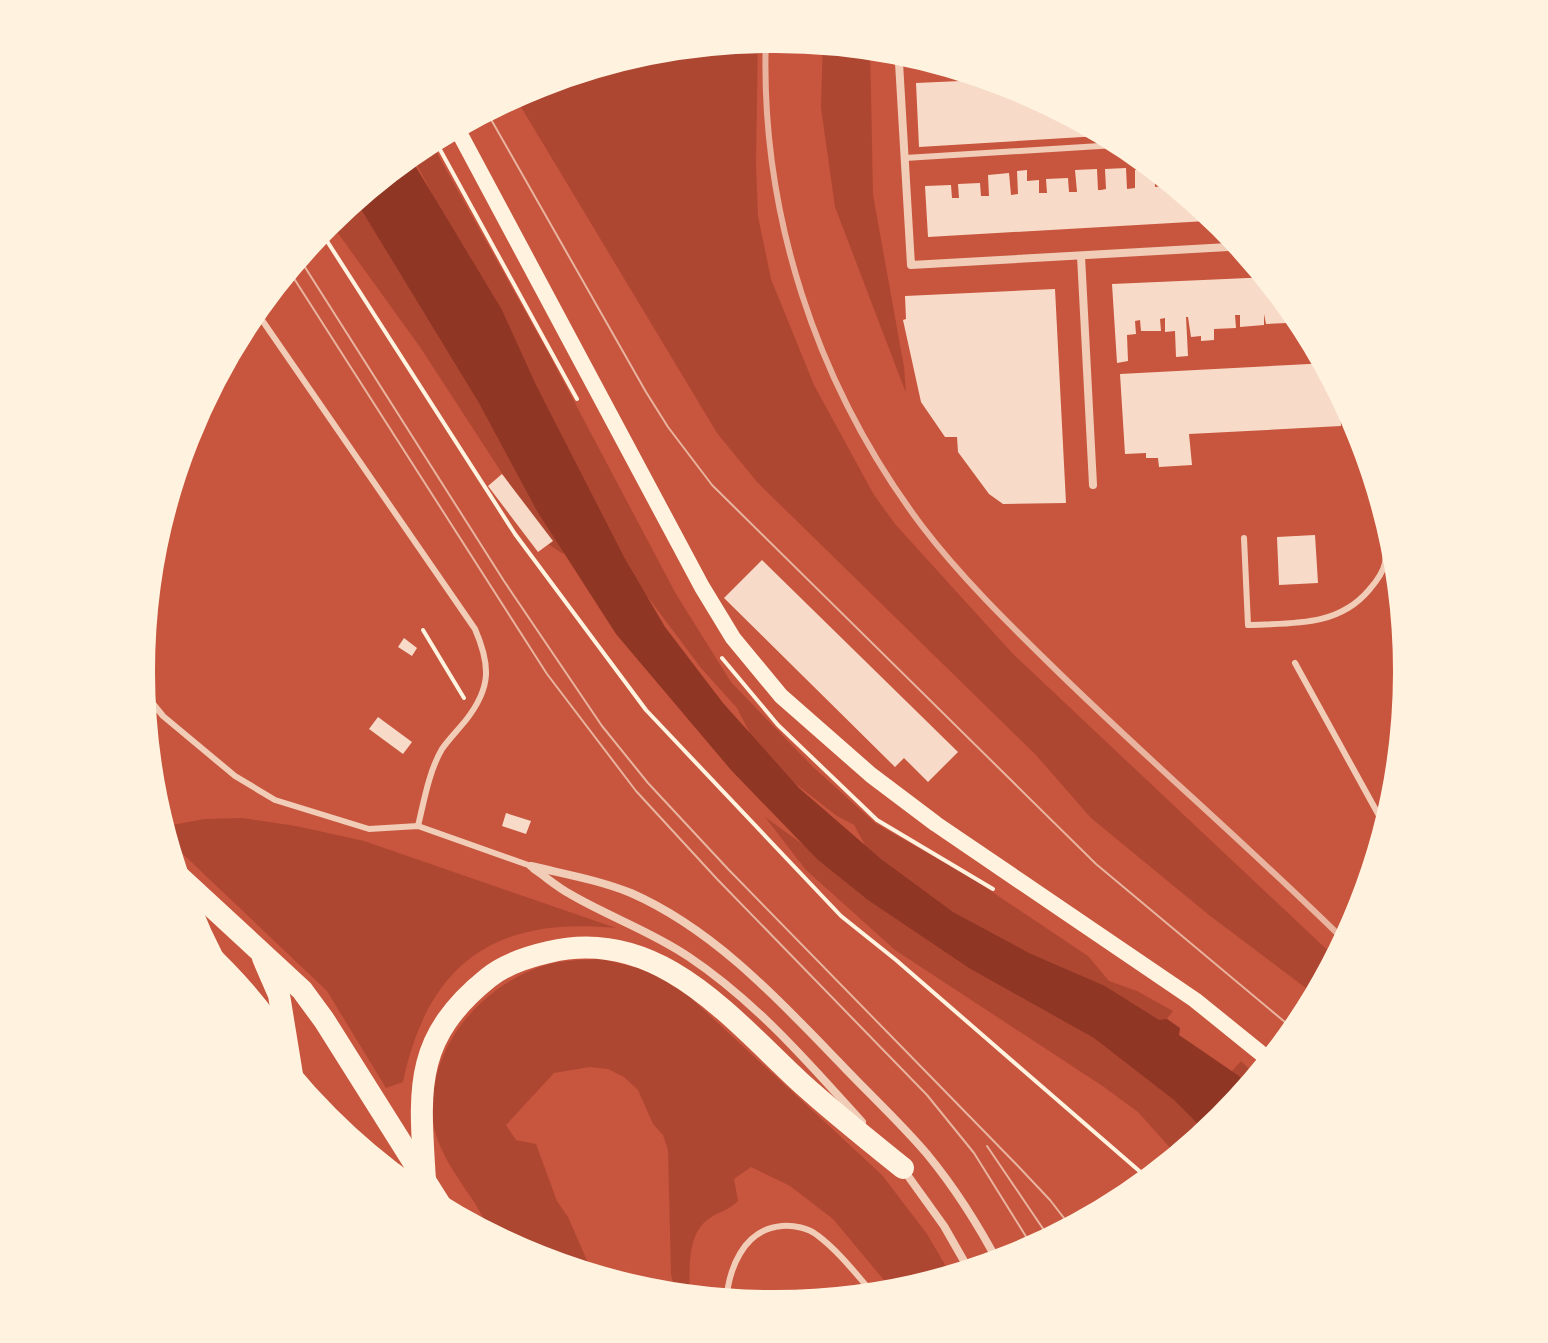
<svg xmlns="http://www.w3.org/2000/svg" width="1548" height="1343" font-family="Barlow,sans-serif">
<style>
.green{fill:#ae4732}
.water{fill:#8f3625}
.building{fill:#f7dbc8}
.lines{fill:none;stroke-linecap:round;stroke-linejoin:round}
.path{stroke:#fff3e0;stroke-width:4}
.service{stroke:#f1ccb7;stroke-width:6}
.minor{stroke:#f1ccb7;stroke-width:8}
.secondary{stroke:#fff3e0;stroke-width:16}
.motorway{stroke:#fff3e0;stroke-width:22}
.tram{stroke:#e9b49f;stroke-width:2}
.rail{stroke:#e9b49f;stroke-width:6}
.rim{fill:none;stroke:#fff3e0;stroke-width:10}
</style>
<rect width="100%" height="100%" fill="#c8553d"/>
<!-- green -->
<g class="green">
<path d="M758,36L756,165L758,216L771,279L814,385L874,495L895,524L1013,654L1339,961L1319,998L1209,915L1091,818L1036,755L757,482L717,433L512,92L530,82L650,46Z"/>
<path d="M823,39L870,43L873,195L904,367L906,393L835,207L821,108Z"/>
<path d="M428,137L549,354L676,594L731,682L812,766L875,823L973,879L1088,956L1109,981L1137,991L1173,1011L1139,1054L1224,1123L1180,1159L1138,1112L1104,1087L895,950L806,870L765,817L856,883L868,867L864,843L854,825L837,816L774,767L754,741L737,708L701,668L611,548L495,313L409,150Z"/>
<path d="M366,186L572,543L563,554L548,544L420,347L327,218Z"/>
<path d="M242,818L296,826L364,841L616,928C495,916 428,963 403,1082L386,1088L327,991L166,838L161,827L205,819Z"/>
<path d="M601,959L651,971L678,986L882,1175L927,1234L954,1280L898,1297L833,1219L790,1186L751,1167L734,1179L738,1201C729,1211 716,1212 706,1221C685,1239 691,1275 689,1301L679,1300L671,1275L668,1150L663,1135L653,1124L638,1090L624,1077L608,1069L590,1067L554,1073L506,1125L516,1140L536,1144L557,1201L568,1217L596,1281C572,1273 516,1261 500,1243C490,1232 482,1215 474,1202C459,1179 436,1149 433,1121C426,1049 480,985 546,965C564,960 582,960 601,959Z"/>
<path d="M1241,1061L1260,1079L1245,1097L1236,1089L1232,1071Z"/>
</g>
<!-- water -->
<path class="water" d="M407,152L502,310L536,385L624,557L665,627L723,703L799,788L881,859L953,912L1031,954L1105,986L1159,1020L1167,1019L1180,1028L1179,1035L1239,1076L1252,1089L1224,1123L1209,1135L1174,1100L1094,1038L969,968L868,900L817,859L731,770L616,634L537,511L479,403L353,196Z"/>
<!-- building -->
<g class="building">
<path d="M1005,79L1018,83L1116,135L919,147L916,83Z"/>
<path d="M1143,167H1154L1155,187L1163,186L1162,169L1224,220L928,237L925,186L951,185L952,198H959L958,184L980,183L981,196H989L988,175L1009,173L1011,195L1018,194L1017,171L1027,170V181L1039,180V193H1047L1046,179L1068,178L1069,192H1077L1075,170L1097,169L1098,190H1101L1106,189L1105,169L1126,168L1127,189L1135,188V170L1144,169Z"/>
<path d="M1271,277L1299,312L1286,313L1287,323L1266,324L1264,314V325L1240,327V315H1235L1236,328L1214,329V340L1201,341V336L1191,337L1188,317H1186L1188,356L1176,357L1175,331L1165,332V318L1160,319L1161,331H1141L1140,320L1135,321L1136,334L1127,335L1128,361L1117,363L1112,284Z"/>
<path d="M1055,289L1066,503L1003,504L989,494L958,452L957,437H945L921,402L903,320L906,319L905,296Z"/>
<path d="M1329,363L1339,382L1341,426L1189,434L1192,465L1159,467L1158,458H1146V453L1125,454L1120,374Z"/>
<path d="M502,474L553,541L538,552L488,486Z"/>
<path d="M162,502L174,509L169,517L160,510Z"/>
<path d="M1315,535L1318,583L1279,585L1277,537Z"/>
<path d="M762,560L958,752L928,782L904,758L895,767L724,598Z"/>
<path d="M404,638L417,648L412,656L398,647Z"/>
<path d="M378,717L412,742L403,754L369,729Z"/>
<path d="M506,813L531,821L526,834L502,826Z"/>
</g>
<g class="lines">
<!-- path -->
<g class="path">
<path d="M432,135L577,399"/>
<path d="M318,227L515,534L646,710L841,916L896,960L1152,1182"/>
<path d="M423,630L464,698"/>
<path d="M722,658L778,725L877,820L993,889"/>
</g>
<!-- service -->
<g class="service">
<path d="M905,158L1132,144"/>
<path d="M253,307L475,629C491,666 491,688 466,720C458,730 449,739 442,749C429,771 424,801 418,826"/>
<path d="M1244,538L1248,625C1292,623 1338,627 1369,590C1376,582 1383,573 1385,563C1387,547 1384,529 1383,513"/>
<path d="M1385,545L1398,544"/>
<path d="M1295,663L1388,832"/>
<path d="M138,685L163,716L235,776L275,800L369,829L418,826L531,866"/>
<path d="M726,1304C728,1270 743,1229 782,1226C794,1225 808,1228 817,1235C840,1252 859,1278 878,1299"/>
</g>
<!-- minor -->
<g class="minor">
<path d="M898,46L911,265L1246,246"/>
<path d="M898,57L928,55"/>
<path d="M1081,256L1093,485"/>
<path d="M1382,489L1383,513"/>
<path d="M531,866C564,874 599,880 631,893C713,929 777,998 838,1061C867,1092 899,1121 927,1154C955,1188 979,1226 1000,1266"/>
<path d="M534,869C546,877 557,887 570,894C609,917 651,931 689,957C756,1002 809,1063 862,1122"/>
<path d="M903,1169L944,1226L972,1275"/>
</g>
<!-- secondary -->
<path class="secondary" d="M454,123L702,587L733,638L781,696L871,775L936,824L1195,1000L1273,1063"/>
<!-- motorway -->
<g class="motorway">
<path d="M171,869L302,990L324,1020L448,1217"/>
<path d="M202,948C233,977 262,1009 284,1045"/>
<path d="M263,958L279,995L294,1087"/>
<path d="M425,1181C420,1093 411,1040 488,978C505,964 527,957 549,952C657,926 729,1016 800,1082C833,1112 868,1140 903,1168"/>
</g>
<!-- tram -->
<g class="tram">
<path d="M484,107L646,392L668,427L712,485L1096,864L1298,1033"/>
<path d="M296,253L504,581L602,726L648,783L728,869L1017,1165L1050,1200L1074,1231"/>
<path d="M286,266L547,674L636,791L717,879L927,1095L974,1153L1035,1251"/>
<path d="M987,1146L1052,1242"/>
</g>
<!-- rail -->
<path class="rail" d="M766,35C759,211 816,385 922,526C960,576 1008,623 1053,667C1149,761 1252,849 1348,944"/>
</g>
<!-- crop -->
<path d="M0 0H1548V1343H0ZM773 48H775A623 623 0 0 1 1398 671V672A623 623 0 0 1 775 1295H773A623 623 0 0 1 150 672V671A623 623 0 0 1 773 48Z" fill="#fff3e0" fill-rule="evenodd"/>
<path class="rim" d="M773 48H775A623 623 0 0 1 1398 671V672A623 623 0 0 1 775 1295H773A623 623 0 0 1 150 672V671A623 623 0 0 1 773 48Z"/>
</svg>
